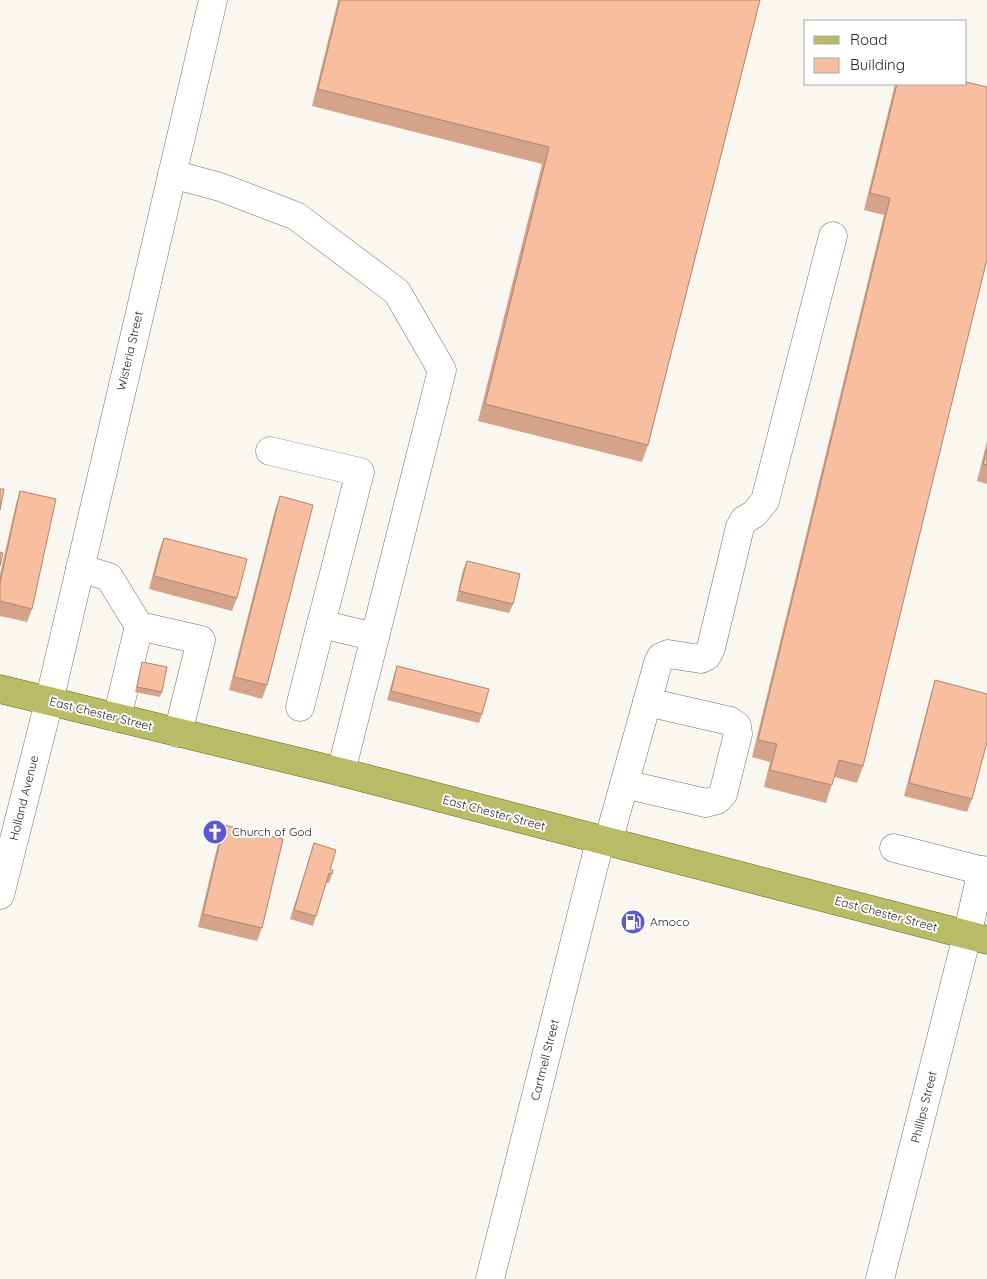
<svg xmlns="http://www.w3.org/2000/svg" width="987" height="1279" font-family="Quicksand,sans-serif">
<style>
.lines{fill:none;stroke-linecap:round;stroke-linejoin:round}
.minor-casing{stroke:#726f6a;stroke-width:29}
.major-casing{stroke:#656a0d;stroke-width:29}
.minor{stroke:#fff;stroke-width:28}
.major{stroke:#b8bc67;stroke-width:28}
.wall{fill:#d4a38a}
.building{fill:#f7bea0;stroke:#ad8570}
.labels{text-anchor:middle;stroke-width:4;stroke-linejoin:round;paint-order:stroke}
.street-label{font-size:12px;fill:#252422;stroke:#fff}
.poi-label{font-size:12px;fill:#252422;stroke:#fff;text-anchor:start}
</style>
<rect width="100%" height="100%" fill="#faf7f1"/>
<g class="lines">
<defs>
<g id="minor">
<path d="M172,174L220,187L296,216L397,292L442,370L341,772"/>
<path d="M270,451L360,472L321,624"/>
<path d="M80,568L109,577L139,626L201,640L178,733"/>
<path d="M300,707L321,624L375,637"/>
<path d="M117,718L139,626"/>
<path d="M624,784L706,803L717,800L723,794L738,734L737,726L730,721L647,702"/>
<path d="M608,842L658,663L661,657L668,654L701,659L707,656L711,648L740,527L744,520L754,514L765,501L833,236"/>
<path d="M894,848L987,872"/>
<path d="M0,895L49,702L213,0"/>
<path d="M490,1279L600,841"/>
<path d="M880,1279L967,936L982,870"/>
</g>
<path id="major" d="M0,689L341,772L987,940"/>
</defs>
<!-- minor casing -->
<use href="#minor" class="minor-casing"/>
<!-- major casing -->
<use href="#major" class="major-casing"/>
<!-- minor -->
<use href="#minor" class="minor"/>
<!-- major -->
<use href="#major" class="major"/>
</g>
<!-- wall -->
<g class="wall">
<path d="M338,0H760L648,445L642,462L478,421L542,164L312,106Z"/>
<path d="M895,84H966L863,766L857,783L834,777L826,803L764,787L770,762L752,757L884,215L864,210Z"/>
<path d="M987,441V484L977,481Z"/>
<path d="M20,491L32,609L27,622L0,616V574L16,504Z"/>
<path d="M280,496L267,685L262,699L229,690L275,510Z"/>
<path d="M164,538L237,598L232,611L149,589L159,551Z"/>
<path d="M467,561L513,604L509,613L456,601L463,570Z"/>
<path d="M142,662L162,692L160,697L135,692Z"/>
<path d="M397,666L482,714L479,723L387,700L394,675Z"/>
<path d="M935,680L972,799L967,812L904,796L931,694Z"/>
<path d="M224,825L262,928L257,941L198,927L219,839Z"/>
<path d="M314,843L332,874L329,883H326L313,926L290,919Z"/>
</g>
<!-- building -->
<g class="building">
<path d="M340,0H760L648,445L485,404L549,147L318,89Z"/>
<path d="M966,82L987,87V259L863,766L839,760L832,785L770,770L777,744L758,740L890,198L870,193L897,84H966Z"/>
<path d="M987,449V465L983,464Z"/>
<path d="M0,489H4L0,510Z"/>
<path d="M20,491L56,499L32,609L0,601V583Z"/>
<path d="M280,496L313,505L267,685L234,677Z"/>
<path d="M164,538L247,559L237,598L154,576Z"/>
<path d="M0,552L3,553L0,566Z"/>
<path d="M467,561L520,574L513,604L459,591Z"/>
<path d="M142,662L167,667L162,692L137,687Z"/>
<path d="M397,666L489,689L482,714L391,691Z"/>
<path d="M935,680L987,694V742L972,799L909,783Z"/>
<path d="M224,825L283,839L262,928L203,914Z"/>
<path d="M314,843L336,850L330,870H333L332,874L329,873L316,916L294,910Z"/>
</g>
<!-- icons -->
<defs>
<symbol id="church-disc" viewBox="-11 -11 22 22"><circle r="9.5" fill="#5b58d0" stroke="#fff"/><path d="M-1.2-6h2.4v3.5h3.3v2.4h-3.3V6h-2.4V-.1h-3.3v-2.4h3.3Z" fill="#fff"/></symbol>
<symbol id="fuel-disc" viewBox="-11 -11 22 22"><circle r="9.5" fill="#5b58d0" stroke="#fff"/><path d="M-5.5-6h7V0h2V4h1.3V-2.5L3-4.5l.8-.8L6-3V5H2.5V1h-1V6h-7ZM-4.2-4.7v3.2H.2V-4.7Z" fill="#fff"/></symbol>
</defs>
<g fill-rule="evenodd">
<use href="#church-disc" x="201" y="818" width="28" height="28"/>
<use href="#fuel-disc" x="619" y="908" width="28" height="28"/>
</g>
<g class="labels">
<!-- street labels -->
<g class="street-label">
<text transform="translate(130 351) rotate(-77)" y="4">Wisteria Street</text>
<text transform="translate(101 714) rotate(14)" y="4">East Chester Street</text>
<text transform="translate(24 798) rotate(-76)" y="4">Holland Avenue</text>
<text transform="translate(494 813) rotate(15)" y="4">East Chester Street</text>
<text transform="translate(886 914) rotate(15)" y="4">East Chester Street</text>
<text transform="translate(545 1060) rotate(-76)" y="4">Cartmell Street</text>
<text transform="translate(924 1107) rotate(-76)" y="4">Phillips Street</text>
</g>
<!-- poi labels -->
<g class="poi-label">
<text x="232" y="836">Church of God</text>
<text x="650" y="926">Amoco</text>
</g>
</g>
<!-- legend -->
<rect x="804" y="20" width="162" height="65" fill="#ffffff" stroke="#a8a7a7"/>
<rect x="814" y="36" width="25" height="8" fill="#b8bc67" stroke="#a8a7a7"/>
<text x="850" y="45" font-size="15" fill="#252422">Road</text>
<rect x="814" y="58" width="25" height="15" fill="#f7bea0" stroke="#a8a7a7"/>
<text x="850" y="70" font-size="15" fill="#252422">Building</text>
</svg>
